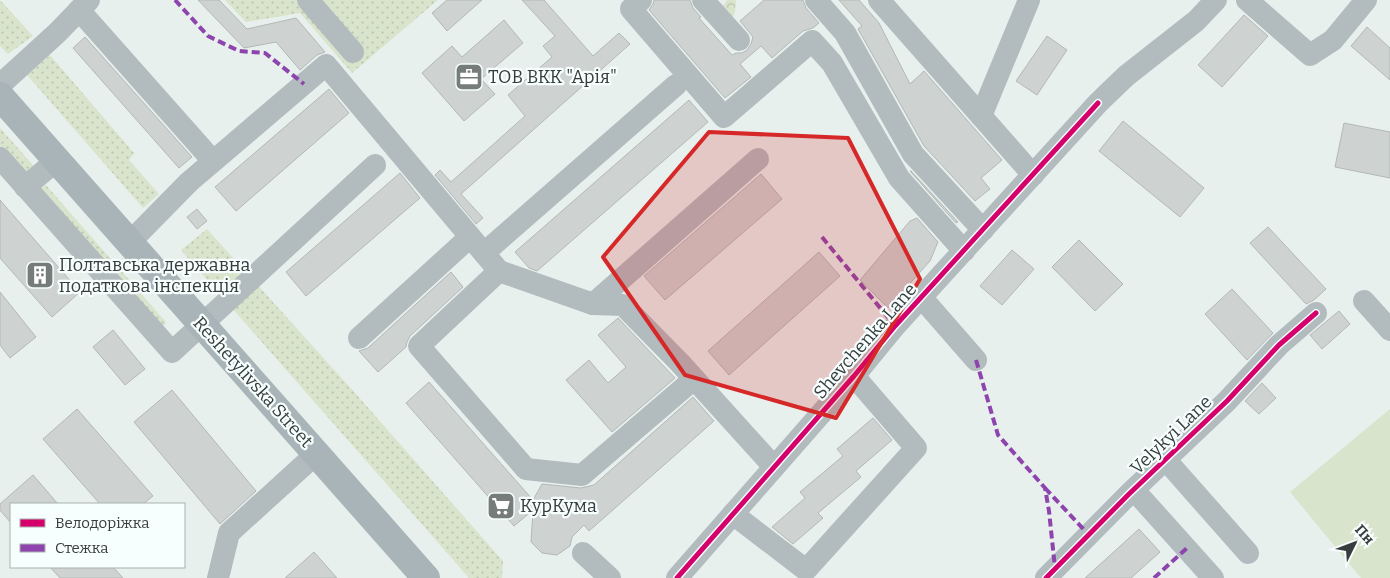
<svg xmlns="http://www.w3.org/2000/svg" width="1390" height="578" font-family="Bitter,serif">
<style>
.grass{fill:url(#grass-dots)}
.forest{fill:url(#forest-crowns)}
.pitch{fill:#d9e4cc}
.building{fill:#ced3d1;stroke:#b3b8b6}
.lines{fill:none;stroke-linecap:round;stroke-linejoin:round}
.minor{stroke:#b2bbbe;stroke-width:22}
.major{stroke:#a8b4b8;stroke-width:28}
.quiet{stroke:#8e44ad;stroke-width:4;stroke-dasharray:8 4;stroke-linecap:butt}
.cycleway-casing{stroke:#f6fefe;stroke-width:8}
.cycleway{stroke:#d6006c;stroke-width:5}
.marked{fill:#d62828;fill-opacity:0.2;stroke:#d62828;stroke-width:4;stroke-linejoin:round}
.labels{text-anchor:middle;stroke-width:4.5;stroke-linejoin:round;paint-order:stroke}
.poi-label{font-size:18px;fill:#373d3c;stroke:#f6fefe;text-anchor:start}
.street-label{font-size:18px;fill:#373d3c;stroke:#f6fefe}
</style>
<defs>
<pattern id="grass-dots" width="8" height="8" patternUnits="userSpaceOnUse" patternTransform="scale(1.25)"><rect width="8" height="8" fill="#d9e4cc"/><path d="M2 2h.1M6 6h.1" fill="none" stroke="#bbc4b0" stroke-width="1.8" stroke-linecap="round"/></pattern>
<pattern id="forest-crowns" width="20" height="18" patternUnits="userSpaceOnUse" patternTransform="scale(1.25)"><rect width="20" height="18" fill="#d9e4cc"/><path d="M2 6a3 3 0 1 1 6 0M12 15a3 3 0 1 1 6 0" fill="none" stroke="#bbc4b0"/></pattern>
</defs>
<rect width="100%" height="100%" fill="#e8f0ee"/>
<!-- grass -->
<g class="grass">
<path d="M0,0L33,36L8,54L0,46Z"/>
<path d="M225,0H438L352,73L300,13L246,22Z"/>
<path d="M50,55L134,153L129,160L159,194L143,208L27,75Z"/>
<path d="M0,128L33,165L32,173L24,172L0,146Z"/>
<path d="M46,185L166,322L163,327L40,190Z"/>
<path d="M207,229L356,394L503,561L502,578H469L181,250Z"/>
</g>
<!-- forest -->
<path class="forest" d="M727,0H736L735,12L733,17L720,10Z"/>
<!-- pitch -->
<path class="pitch" d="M1390,409V578H1361L1290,492Z"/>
<!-- building -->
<g class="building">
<path d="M198,0H219L247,29L296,18L325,52L317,55L300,70L276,42L244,48Z"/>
<path d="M447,0H482L447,31L432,13Z"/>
<path d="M522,0H544L593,56L619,33L630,44L461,194L483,218L476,224L435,175L440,170L451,182L525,116L508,95L552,57L543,46L555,36Z"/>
<path d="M654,0H690L693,8L701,17L699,18L732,55L736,53H742L747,50L751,44L753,37L740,21L764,0H803L806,8L819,23L813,28L803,31L772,58L761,46L740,64L751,77L725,98L649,10L653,4Z"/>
<path d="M839,0H859L879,23L910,84L924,71L1002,160L981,178L990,189L975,201L924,146L858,29L862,26Z"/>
<path d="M1244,15L1268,36L1222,87L1198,65Z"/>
<path d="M504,20L523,43L481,79L495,94L464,121L422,73L452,46L462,57Z"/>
<path d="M1367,27L1390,48V80L1351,46Z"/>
<path d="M1047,36L1067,50L1037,95L1016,81Z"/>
<path d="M85,37L192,157L179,168L73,48Z"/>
<path d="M329,89L349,113L236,211L215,187Z"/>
<path d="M689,100L708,122L537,271L529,268L515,252Z"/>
<path d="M1123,121L1204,188L1180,217L1099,151Z"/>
<path d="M1344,123L1390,132V178L1335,167Z"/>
<path d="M910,171H911L958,222L956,223Z"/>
<path d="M400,173L420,198L306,296L286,272Z"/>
<path d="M761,174L782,199L665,300L644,276Z"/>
<path d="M0,200L80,292L52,317L0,258Z"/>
<path d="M197,209L207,221L197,229L187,217Z"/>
<path d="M917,218L938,242L930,261L888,308L860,280L910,221Z"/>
<path d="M1268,227L1326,289L1314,300L1306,304L1250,243Z"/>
<path d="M1079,240L1123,284L1095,311L1052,267Z"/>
<path d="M1012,250L1034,269L1002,305L980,286Z"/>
<path d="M819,252L840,276L729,375L708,351Z"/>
<path d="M451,272L463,287L410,336L407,342L406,347L378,372L359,351L368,348Z"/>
<path d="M1232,289L1273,333L1247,360L1205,314Z"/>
<path d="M0,292L36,337L10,358L0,345Z"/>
<path d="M1339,311L1350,324L1322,349L1310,335Z"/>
<path d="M618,318L675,378L612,432L566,380L589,360L608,383L626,367L598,335Z"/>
<path d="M113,330L145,369L125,385L93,347Z"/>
<path d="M429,382L533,500L542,484L581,488L594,485L693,397L714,421L589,531L584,525L572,537L570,546L557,555L542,553L531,542L533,510L514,526L406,403Z"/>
<path d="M1262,383L1276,398L1259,414L1245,401Z"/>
<path d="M172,390L256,491L220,524L134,422Z"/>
<path d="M77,409L153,496L143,504H100L43,439Z"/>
<path d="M873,418L892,440L856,471L861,477L818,513L823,518L793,544L772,527L805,498L800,492L843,456L837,449Z"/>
<path d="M33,475L58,504H11V523L0,510V504Z"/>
<path d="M1139,529L1160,552L1131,578H1085Z"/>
<path d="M314,552L337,578H285Z"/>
<path d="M50,567H113L123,578H60Z"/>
</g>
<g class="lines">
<!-- minor -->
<g class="minor">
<path d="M308,0L353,52"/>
<path d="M641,0L631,9L724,117L812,41L832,63L899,178L964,251"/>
<path d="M703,0L739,40"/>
<path d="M816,0L845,33L913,154L983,230"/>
<path d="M879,0L1033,175"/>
<path d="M1247,0L1310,55L1333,40L1366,0"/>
<path d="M79,10L213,161"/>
<path d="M0,85L57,33L89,0"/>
<path d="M981,116L1029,0"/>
<path d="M0,158L172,352L375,165"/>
<path d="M25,187L56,161"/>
<path d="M129,243L189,182L326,65L499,271L593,304L623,305L680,363L774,467"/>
<path d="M484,253L676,85"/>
<path d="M499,271L419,346L526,469L582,475L694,379"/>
<path d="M921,297L976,360"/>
<path d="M1364,301L1390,330"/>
<path d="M593,304L758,159"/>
<path d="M359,338L470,237"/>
<path d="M1165,459L1248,553"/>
<path d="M1134,490L1213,578"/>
<path d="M733,514L806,570L916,448L854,376"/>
<path d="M583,553L610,578"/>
<path d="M218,578L229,533L316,454"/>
<path d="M677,578L854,376L895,326L1098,103L1126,76L1196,21L1216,0"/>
<path d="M1046,578L1129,494L1227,401L1279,345L1316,313"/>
</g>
<!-- major -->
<path class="major" d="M0,96L426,578"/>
<!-- quiet -->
<g class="quiet">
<path d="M175,0L208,36L239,51L265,53L304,84"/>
<path d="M822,237L895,326"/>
<path d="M976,360L998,435L1045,488L1049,511L1055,568"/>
<path d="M1045,488L1089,535"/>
<path d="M1154,578L1187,548"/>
</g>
<defs>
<g id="cycleway">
<path d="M677,578L854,376L895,326L1098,103"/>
<path d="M1046,578L1129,494L1227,401L1279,345L1316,313"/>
</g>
</defs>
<!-- cycleway casing -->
<use href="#cycleway" class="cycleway-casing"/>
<!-- cycleway -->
<use href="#cycleway" class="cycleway"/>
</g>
<!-- marked area -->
<path class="marked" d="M709,132L848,138L920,279L836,418L685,375L603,257Z"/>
<!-- icons -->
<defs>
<symbol id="office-square" viewBox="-11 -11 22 22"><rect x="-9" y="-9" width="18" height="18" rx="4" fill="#757c7a" stroke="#f6fefe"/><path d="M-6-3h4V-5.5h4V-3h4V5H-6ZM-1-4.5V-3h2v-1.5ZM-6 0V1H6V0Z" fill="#fff"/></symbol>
<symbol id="building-square" viewBox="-11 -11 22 22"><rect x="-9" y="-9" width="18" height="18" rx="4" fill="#757c7a" stroke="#f6fefe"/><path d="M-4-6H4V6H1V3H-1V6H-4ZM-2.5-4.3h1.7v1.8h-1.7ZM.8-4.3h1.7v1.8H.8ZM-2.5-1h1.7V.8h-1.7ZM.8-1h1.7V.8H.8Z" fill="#fff"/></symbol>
<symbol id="supermarket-square" viewBox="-11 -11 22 22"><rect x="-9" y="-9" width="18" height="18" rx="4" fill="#757c7a" stroke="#f6fefe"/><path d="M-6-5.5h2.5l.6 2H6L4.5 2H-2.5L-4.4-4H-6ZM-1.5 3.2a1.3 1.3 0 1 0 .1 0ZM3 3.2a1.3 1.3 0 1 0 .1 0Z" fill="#fff"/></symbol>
</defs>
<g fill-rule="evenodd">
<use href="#office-square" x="453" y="61" width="32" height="32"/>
<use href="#building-square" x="24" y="259" width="32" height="32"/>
<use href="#supermarket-square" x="485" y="490" width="32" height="32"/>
</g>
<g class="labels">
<!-- poi labels -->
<g class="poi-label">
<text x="488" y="83">ТОВ ВКК "Арія"</text>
<text x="59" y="271">Полтавська державна<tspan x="59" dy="21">податкова інспекція</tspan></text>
<text x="520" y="512">КурКума</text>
</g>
<!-- street labels -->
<g class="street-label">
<text transform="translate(865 341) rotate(-49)" y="6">Shevchenka Lane</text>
<text transform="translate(253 382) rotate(48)" y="6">Reshetylivska Street</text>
<text transform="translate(1171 435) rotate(-44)" y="6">Velykyi Lane</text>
</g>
</g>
<!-- legend -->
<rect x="10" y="503" width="175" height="65" fill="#f6fefe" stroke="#aab1b0"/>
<rect x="20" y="519" width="25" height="8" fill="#d6006c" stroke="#aab1b0"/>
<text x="55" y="528" font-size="15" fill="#373d3c">Велодоріжка</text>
<rect x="20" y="544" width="25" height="8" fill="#8e44ad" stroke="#aab1b0"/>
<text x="55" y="553" font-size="15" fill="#373d3c">Стежка</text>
<!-- north arrow -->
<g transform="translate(1355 543) rotate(48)" stroke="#f6fefe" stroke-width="4" paint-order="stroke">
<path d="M0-4L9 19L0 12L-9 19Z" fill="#373d3c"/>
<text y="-8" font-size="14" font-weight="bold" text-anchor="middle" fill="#373d3c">Пн</text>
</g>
</svg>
